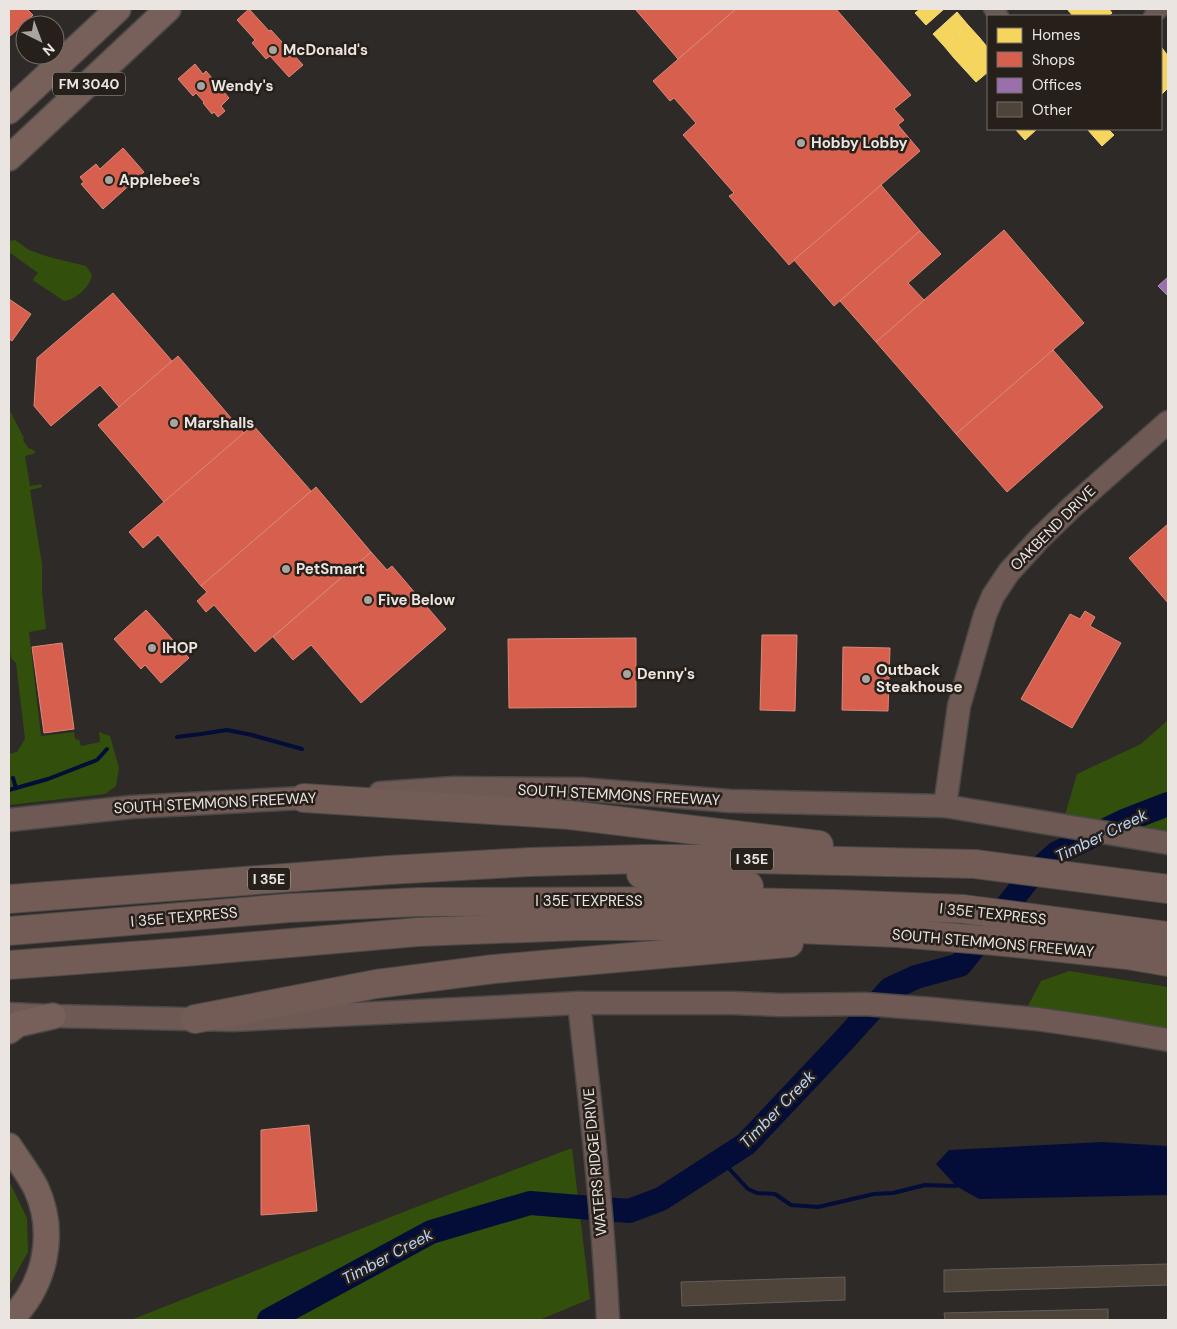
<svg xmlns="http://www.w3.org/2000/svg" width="1177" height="1329" font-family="'DM Sans',sans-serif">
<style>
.green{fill:#32500c}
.water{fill:#040d38}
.homes{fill:#f6d55c;stroke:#f2da84}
.shops{fill:#d6604d;stroke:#dc8879}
.offices{fill:#9970ab;stroke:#b193bb}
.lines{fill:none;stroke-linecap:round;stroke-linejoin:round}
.stream{stroke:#040d38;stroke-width:4}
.river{stroke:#040d38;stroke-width:24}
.building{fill:#4f4439;stroke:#625e5c}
.street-casing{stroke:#4a4846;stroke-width:19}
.secondary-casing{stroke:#4a4846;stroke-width:25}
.primary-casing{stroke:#4a4846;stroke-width:28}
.highway-casing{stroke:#4a4846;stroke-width:30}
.street{stroke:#6a5853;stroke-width:16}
.secondary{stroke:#6e5954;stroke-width:22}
.primary{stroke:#775f5a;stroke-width:25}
.highway{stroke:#735b56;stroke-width:28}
.poi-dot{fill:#a8a4a0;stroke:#261f1a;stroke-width:2}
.labels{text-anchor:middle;stroke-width:5;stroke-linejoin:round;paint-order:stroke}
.shield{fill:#261f1a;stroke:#afaaa5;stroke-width:1}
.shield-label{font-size:14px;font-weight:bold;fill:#eae5e1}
.poi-label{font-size:15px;font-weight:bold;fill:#eae5e1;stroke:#261f1a;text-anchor:start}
.street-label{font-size:15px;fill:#eae5e1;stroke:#261f1a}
.water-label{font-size:16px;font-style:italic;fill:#bbd4fa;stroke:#261f1a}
</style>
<rect width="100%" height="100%" fill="#2d2a27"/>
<!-- green -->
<g class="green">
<path d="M15,240L29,250L49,257L86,266L92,275C91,286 74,301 64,301L34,281L33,279L38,273L9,252V241Z"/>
<path d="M9,409L24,438L23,440L29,449H32L36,453L25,456L30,486L41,484L42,487L30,490L42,564V591L46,629L29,632L41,736L74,732L75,739L79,740L81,746L100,742L99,732L110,736L119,768L116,786L105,794L9,805V754L17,752L25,739L16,663L11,658L9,640Z"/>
<path d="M1168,720V833L1065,815L1077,774L1141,744Z"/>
<path d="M1069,971L1168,987V1036L1028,1006L1041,981Z"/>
<path d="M572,1148L590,1299L539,1320H131L411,1209Z"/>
<path d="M9,1181L27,1218L28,1252L9,1286Z"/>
</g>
<!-- water -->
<path class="water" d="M1102,1142L1168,1146V1195L979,1199L956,1186L936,1164L949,1150Z"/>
<!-- homes -->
<g class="homes">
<path d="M920,9H944L926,25L915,13Z"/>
<path d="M1067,9H1088L1094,16H1073Z"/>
<path d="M1088,9H1109L1112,13L1108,16H1094Z"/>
<path d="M957,12L968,25L944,46L933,34Z"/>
<path d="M968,25L979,37L954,58L944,46Z"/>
<path d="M979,37L988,48V50L965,70L954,58Z"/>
<path d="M1162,48L1168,56V80L1161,72V49Z"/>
<path d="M988,50V72L976,82L965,70Z"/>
<path d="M1161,72L1168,80V88L1161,95Z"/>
<path d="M1015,129H1037L1025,140Z"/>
<path d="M1087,129H1108L1114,135L1102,146Z"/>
</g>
<!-- shops -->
<g class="shops">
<path d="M9,9H27L33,15L9,37Z"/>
<path d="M249,9L269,31L271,30L303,65L289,77L270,56L266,59L252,43L255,40L237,20Z"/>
<path d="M635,9H736L678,59Z"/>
<path d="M736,9H836L911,95L894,109L904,120L898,125L920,151L789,265L729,196L734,193L683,135L696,123L674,98L670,101L653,81Z"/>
<path d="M195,64L203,74L206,71L229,98L221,106L225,111L218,117L214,112L212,114L203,103L204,102L196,93L193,96L178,79Z"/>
<path d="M123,148L144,172L103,209L81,184L84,182L80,177L96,164L100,169Z"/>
<path d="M881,185L920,231L834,306L794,260Z"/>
<path d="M1004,230L1084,323L956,434L876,342Z"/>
<path d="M920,231L941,254L908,283L924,300L876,342L840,301Z"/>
<path d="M113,293L172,361L119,407L100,385L51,426L34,406L37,358Z"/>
<path d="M9,299L31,314L12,341L9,339Z"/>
<path d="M1053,350L1103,407L1007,492L956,434Z"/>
<path d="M178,356L244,433L164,502L98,425Z"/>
<path d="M253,425L311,491L201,586L158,535L143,548L129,532Z"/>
<path d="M316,487L371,552L255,652L214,605L206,612L197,601L207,592L201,586Z"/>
<path d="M1168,524V603L1129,558Z"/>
<path d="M371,552L387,570L392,566L446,629L361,703L311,645L293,660L273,637Z"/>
<path d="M146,610L189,658L161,683L145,665L141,669L114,639Z"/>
<path d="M1085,611L1095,617L1090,626L1121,643L1072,728L1021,699L1070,614L1080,619Z"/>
<path d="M762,635H797L795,711L760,710Z"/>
<path d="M636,638V707L509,708L508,639Z"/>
<path d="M62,643L74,729L44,733L32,647Z"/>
<path d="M843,647L890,648L888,711L842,710Z"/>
<path d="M309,1125L317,1211L261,1215V1130Z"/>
</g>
<!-- offices -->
<path class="offices" d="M1168,277V296L1158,286Z"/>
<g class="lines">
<!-- stream -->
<g class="stream">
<path d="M177,737L201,734L227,730L252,735L302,749"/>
<path d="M13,778L16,788"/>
<path d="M9,790L48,779L97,760L107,749"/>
<path d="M721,1160L748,1189L757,1193L775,1194L791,1205L818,1207L874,1194L893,1193L925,1185L956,1186"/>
</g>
<!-- river -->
<path class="river" d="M269,1320L431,1232L530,1203L629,1211L661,1199L746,1144L846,1038L890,989L916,977L960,965L1030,877L1057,853L1124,821L1168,804"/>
</g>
<!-- building -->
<g class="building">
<path d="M1168,1264V1285L944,1292V1270Z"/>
<path d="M845,1277V1300L682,1306L681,1282Z"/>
<path d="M1108,1309V1320H945L944,1313Z"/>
</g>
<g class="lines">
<defs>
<g id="street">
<path d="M992,9L1000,16"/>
<path d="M1152,16L1161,9"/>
</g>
<g id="secondary">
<path d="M380,793L454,788L581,789L730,801L945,806L1168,843"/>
<path d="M945,806L959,706L985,615L993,596L1009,572L1040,538L1072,507L1168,422"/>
<path d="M9,820L132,807L321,797"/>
<path d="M579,1003C591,1109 603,1214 608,1320"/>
<path d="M9,1014L53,1016L233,1020L579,1003H732L781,1005L865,1004L932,1009L1036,1019L1099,1028L1168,1040"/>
</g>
<g id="primary">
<path d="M9,111L118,9"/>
<path d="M9,158L168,9"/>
<path d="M9,1031L18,1024L53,1016"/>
<path d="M9,1146C18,1160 29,1174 36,1188C57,1234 45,1286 10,1320"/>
</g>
<g id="highway">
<path d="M304,798L569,815L819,845"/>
<path d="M641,874L749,886"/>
<path d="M9,899L389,870L530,862L645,859H750L975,864L1168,889"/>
<path d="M9,931L289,908L419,902L696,901L837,904L963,909L1168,936"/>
<path d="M9,965L185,952L418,932L580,926H669L746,927L898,933L995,941L1127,955L1168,962"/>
<path d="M195,1019L376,984L494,969L789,943"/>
</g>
</defs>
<!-- street casing -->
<use href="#street" class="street-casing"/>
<!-- secondary casing -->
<use href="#secondary" class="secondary-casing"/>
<!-- primary casing -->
<use href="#primary" class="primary-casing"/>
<!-- highway casing -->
<use href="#highway" class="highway-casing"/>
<!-- street -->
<use href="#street" class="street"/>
<!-- secondary -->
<use href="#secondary" class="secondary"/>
<!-- primary -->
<use href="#primary" class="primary"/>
<!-- highway -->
<use href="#highway" class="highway"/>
</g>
<!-- markers -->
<g class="poi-dot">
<circle cx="273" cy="50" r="5"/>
<circle cx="201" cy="86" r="5"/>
<circle cx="801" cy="143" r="5"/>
<circle cx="109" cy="180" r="5"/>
<circle cx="174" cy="423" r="5"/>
<circle cx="286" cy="569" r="5"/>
<circle cx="368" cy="600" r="5"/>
<circle cx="152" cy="648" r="5"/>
<circle cx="627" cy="674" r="5"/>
<circle cx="866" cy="679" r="5"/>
</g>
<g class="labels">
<!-- shield labels -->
<g class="shield">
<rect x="53" y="72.5" width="72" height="23" rx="4"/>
<rect x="731" y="847.5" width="42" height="23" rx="4"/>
<rect x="248" y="867.5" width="42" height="23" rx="4"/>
</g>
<g class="shield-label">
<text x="89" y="89">FM 3040</text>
<text x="752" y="864">I 35E</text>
<text x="269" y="884">I 35E</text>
</g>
<!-- poi labels -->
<g class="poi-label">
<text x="283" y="55">McDonald's</text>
<text x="211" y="91">Wendy's</text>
<text x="811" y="148">Hobby Lobby</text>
<text x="119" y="185">Applebee's</text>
<text x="184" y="428">Marshalls</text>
<text x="296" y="574">PetSmart</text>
<text x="378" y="605">Five Below</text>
<text x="162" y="653">IHOP</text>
<text x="876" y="675">Outback<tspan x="876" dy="17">Steakhouse</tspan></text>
<text x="637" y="679">Denny's</text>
</g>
<!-- street labels -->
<g class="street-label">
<text transform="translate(1053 528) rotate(-45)" y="5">OAKBEND DRIVE</text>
<text transform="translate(619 795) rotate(3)" y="5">SOUTH STEMMONS FREEWAY</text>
<text transform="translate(215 803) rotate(-3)" y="5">SOUTH STEMMONS FREEWAY</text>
<text x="589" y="906">I 35E TEXPRESS</text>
<text transform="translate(993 914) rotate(6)" y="5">I 35E TEXPRESS</text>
<text transform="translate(184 917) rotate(-5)" y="5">I 35E TEXPRESS</text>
<text transform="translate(993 943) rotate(5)" y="5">SOUTH STEMMONS FREEWAY</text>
<text transform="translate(595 1162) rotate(-95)" y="5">WATERS RIDGE DRIVE</text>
</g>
<!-- water labels -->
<g class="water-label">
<text transform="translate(1101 835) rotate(-26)" y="6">Timber Creek</text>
<text transform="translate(777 1109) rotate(-46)" y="6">Timber Creek</text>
<text transform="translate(387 1256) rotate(-28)" y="6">Timber Creek</text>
</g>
</g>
<!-- border -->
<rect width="1177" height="1329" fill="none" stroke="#eae5e1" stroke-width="20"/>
<!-- legend -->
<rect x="987" y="15" width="175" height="115" fill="#261f1a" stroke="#746e6a"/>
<rect x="997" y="28" width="25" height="15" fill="#f6d55c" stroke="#746e6a"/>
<text x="1032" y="40" font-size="15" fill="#eae5e1">Homes</text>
<rect x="997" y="52" width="25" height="15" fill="#d6604d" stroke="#746e6a"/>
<text x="1032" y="65" font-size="15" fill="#eae5e1">Shops</text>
<rect x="997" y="78" width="25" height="15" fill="#9970ab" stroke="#746e6a"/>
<text x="1032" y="90" font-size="15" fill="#eae5e1">Offices</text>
<rect x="997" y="102" width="25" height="15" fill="#4f4439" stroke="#746e6a"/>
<text x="1032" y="115" font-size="15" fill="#eae5e1">Other</text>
<!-- north arrow -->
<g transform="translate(40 40) rotate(138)"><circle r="24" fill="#261f1a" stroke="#746e6a"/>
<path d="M0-4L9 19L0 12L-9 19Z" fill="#a8a4a0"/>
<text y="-8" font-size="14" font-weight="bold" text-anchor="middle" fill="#eae5e1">N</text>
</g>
</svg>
